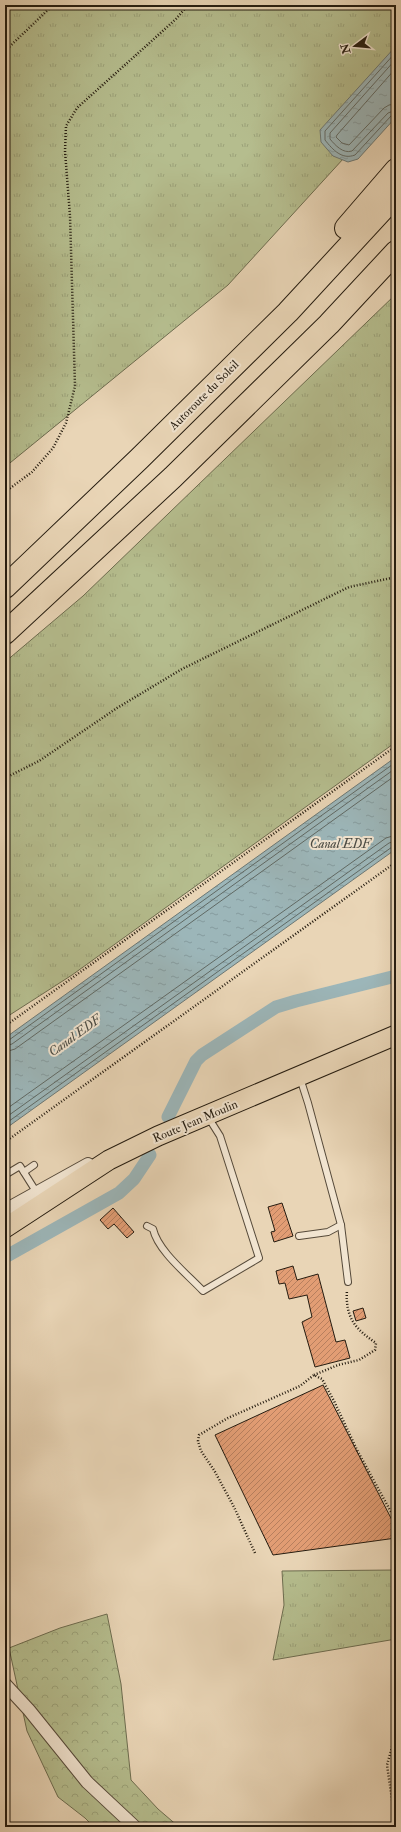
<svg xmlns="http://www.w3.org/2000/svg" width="401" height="1832" font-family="'IM FELL Double Pica',serif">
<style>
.grass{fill:url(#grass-tufts);stroke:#6d6c4f}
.forest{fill:url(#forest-crowns);stroke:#6d6c4f}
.water{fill:url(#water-ripples);stroke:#6c7875}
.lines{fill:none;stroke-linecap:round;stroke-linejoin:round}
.shore{stroke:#606964;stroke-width:1}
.canal{stroke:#9cb6b9;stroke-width:13}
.building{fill:url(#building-hatch);stroke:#251c10}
.service-casing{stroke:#564a3a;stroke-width:8}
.minor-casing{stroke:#564a3a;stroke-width:14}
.primary-casing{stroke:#251c10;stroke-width:21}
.motorway-casing{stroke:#251c10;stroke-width:24}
.path{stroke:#251c10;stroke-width:2.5;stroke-dasharray:1 2;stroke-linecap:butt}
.service{stroke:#f1e4d0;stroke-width:6}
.minor{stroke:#f1e4d0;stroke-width:12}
.primary{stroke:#e9d5b6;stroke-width:19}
.motorway{stroke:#e9d5b6;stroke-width:22}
.labels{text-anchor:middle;stroke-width:4;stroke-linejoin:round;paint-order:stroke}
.street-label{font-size:12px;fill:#251c10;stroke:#f1e4d0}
.water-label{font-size:13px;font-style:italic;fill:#494a43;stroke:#f1e4d0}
</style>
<defs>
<pattern id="grass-tufts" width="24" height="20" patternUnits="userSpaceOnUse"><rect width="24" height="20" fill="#b5bd8e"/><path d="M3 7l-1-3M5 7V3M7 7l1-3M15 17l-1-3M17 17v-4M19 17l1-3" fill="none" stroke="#9ca279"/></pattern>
<pattern id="forest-crowns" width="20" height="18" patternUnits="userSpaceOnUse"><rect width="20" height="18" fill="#b5bd8e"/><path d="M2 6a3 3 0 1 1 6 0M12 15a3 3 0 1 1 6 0" fill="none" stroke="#9ca279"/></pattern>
<pattern id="water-ripples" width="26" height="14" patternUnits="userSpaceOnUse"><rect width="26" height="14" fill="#9cb6b9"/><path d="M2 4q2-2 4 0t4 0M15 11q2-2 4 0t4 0" fill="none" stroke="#869c9e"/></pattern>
<pattern id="building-hatch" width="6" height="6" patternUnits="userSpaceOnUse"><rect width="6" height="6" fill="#e29d74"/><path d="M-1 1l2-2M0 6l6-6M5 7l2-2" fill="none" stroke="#b77f5e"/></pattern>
</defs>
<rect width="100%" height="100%" fill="#e9d5b6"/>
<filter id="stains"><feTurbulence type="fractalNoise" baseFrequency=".005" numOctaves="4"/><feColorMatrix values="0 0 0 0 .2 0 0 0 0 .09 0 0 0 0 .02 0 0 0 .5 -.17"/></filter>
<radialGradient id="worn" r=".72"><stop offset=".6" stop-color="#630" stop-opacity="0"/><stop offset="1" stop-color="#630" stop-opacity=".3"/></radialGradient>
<!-- grass -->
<g class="grass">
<path d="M5,5H396V101L228,285L5,467Z"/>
<path d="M396,294V742L72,975L5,1018V662L83,596Z"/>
<path d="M396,1570V1639L273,1660L284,1605L282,1571Z"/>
</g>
<!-- forest -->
<path class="forest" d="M107,1614L121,1684L131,1780L158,1809L179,1827H94L85,1818L58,1797L27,1731L9,1648L60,1628Z"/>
<!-- water -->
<g class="water">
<path d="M396,46V117L358,159L348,162L333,156L321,142L320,130Z"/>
<path d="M396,757V849L5,1129V1038Z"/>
</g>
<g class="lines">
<!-- shore -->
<g class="shore">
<path d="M396,52L325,131V140C333,150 342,160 355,155L391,116L396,115"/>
<path d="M396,59L330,133V139C335,145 343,154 352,151L388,113L396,110"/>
<path d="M396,68L337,135L336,137L342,143L349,145L384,108L389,105L396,104"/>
<path d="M5,1041L9,1040L396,762"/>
<path d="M5,1046L12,1044L396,768"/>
<path d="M5,1052L15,1049L396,775"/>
<path d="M5,1110L386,838L396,835"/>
<path d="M5,1118L389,843L396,841"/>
<path d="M5,1124L392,847L396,846"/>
</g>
<!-- canal -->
<g class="canal">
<path d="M168,1117L196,1061L202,1055L276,1007L296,1001L396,976"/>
<path d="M5,1257L119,1193L134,1179L150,1155"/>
</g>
</g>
<!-- building -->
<g class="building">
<path d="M282,1203L293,1236L274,1242L271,1232L275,1231L268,1207Z"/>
<path d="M113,1208L134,1232L127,1238L114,1224L108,1229L100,1220Z"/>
<path d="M293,1266L297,1280L318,1274L336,1342L345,1340L350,1358L315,1367L302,1322L312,1317L307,1295L289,1299L285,1283L279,1284L276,1271Z"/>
<path d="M363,1308L366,1318L356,1321L353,1311Z"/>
<path d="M323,1385L396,1528V1538L273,1555L215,1435Z"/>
</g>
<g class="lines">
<defs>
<g id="service">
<path d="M300,1078L308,1103L341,1225L348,1282"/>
<path d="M24,1172L34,1165"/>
<path d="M5,1175L20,1166L37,1193"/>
<path d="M147,1226L153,1229C158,1251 187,1274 203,1291L259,1258L220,1136L208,1117"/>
<path d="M299,1236L328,1232L341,1225"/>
</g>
<g id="minor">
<path d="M5,1210L88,1164"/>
<path d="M5,1684L29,1710L87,1782L135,1827"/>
</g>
<path id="primary" d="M5,1228L109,1160L158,1136L396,1035"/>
<g id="motorway">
<path d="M346,228L396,170"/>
<path d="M5,587L139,459L288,312L396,195"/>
<path d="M5,633L173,477L329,324L396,252"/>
</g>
</defs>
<!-- service casing -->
<use href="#service" class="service-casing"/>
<!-- minor casing -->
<use href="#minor" class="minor-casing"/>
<!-- primary casing -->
<use href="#primary" class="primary-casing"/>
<!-- motorway casing -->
<use href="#motorway" class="motorway-casing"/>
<!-- path -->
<g class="path">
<path d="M5,51L53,5"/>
<path d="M5,492L32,472L53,448L66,423L75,386L70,216L65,151L66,126L77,108L176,19L188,5"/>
<path d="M5,778L39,761L117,708L182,669L349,587L396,577"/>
<path d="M5,1026L396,746"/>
<path d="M5,1142L396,862"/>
<path d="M314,1375L338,1365L359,1360L375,1350L376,1343C355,1329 345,1317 347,1290"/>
<path d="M255,1553L234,1507L214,1470L201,1451L198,1441L199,1435L228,1418L300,1386L314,1375L322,1379L334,1401L357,1450L396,1521"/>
<path d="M396,1827L387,1765L396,1733"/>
</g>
<!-- service -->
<use href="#service" class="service"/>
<!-- minor -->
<use href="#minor" class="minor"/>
<!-- primary -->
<use href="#primary" class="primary"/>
<!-- motorway -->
<use href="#motorway" class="motorway"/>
</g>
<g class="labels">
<!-- street labels -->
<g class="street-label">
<text transform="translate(204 395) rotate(-45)" y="4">Autoroute du Soleil</text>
<text transform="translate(195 1121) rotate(-23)" y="4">Route Jean Moulin</text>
</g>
<!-- water labels -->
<g class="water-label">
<text x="340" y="848">Canal EDF</text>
<text transform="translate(74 1035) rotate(-36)" y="5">Canal EDF</text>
</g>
</g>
<!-- margin -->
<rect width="401" height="1832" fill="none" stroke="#e9d5b6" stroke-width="20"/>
<rect x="6" y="6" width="389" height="1820" fill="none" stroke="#251c10" stroke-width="2"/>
<rect x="10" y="10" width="381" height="1812" fill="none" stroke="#251c10"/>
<!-- north arrow -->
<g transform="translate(355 46) rotate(254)" stroke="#f1e4d0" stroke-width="3" paint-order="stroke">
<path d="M0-3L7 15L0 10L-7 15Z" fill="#251c10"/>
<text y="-6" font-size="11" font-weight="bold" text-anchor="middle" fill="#251c10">N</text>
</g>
<rect width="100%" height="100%" filter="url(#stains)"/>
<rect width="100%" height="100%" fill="url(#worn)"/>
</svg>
